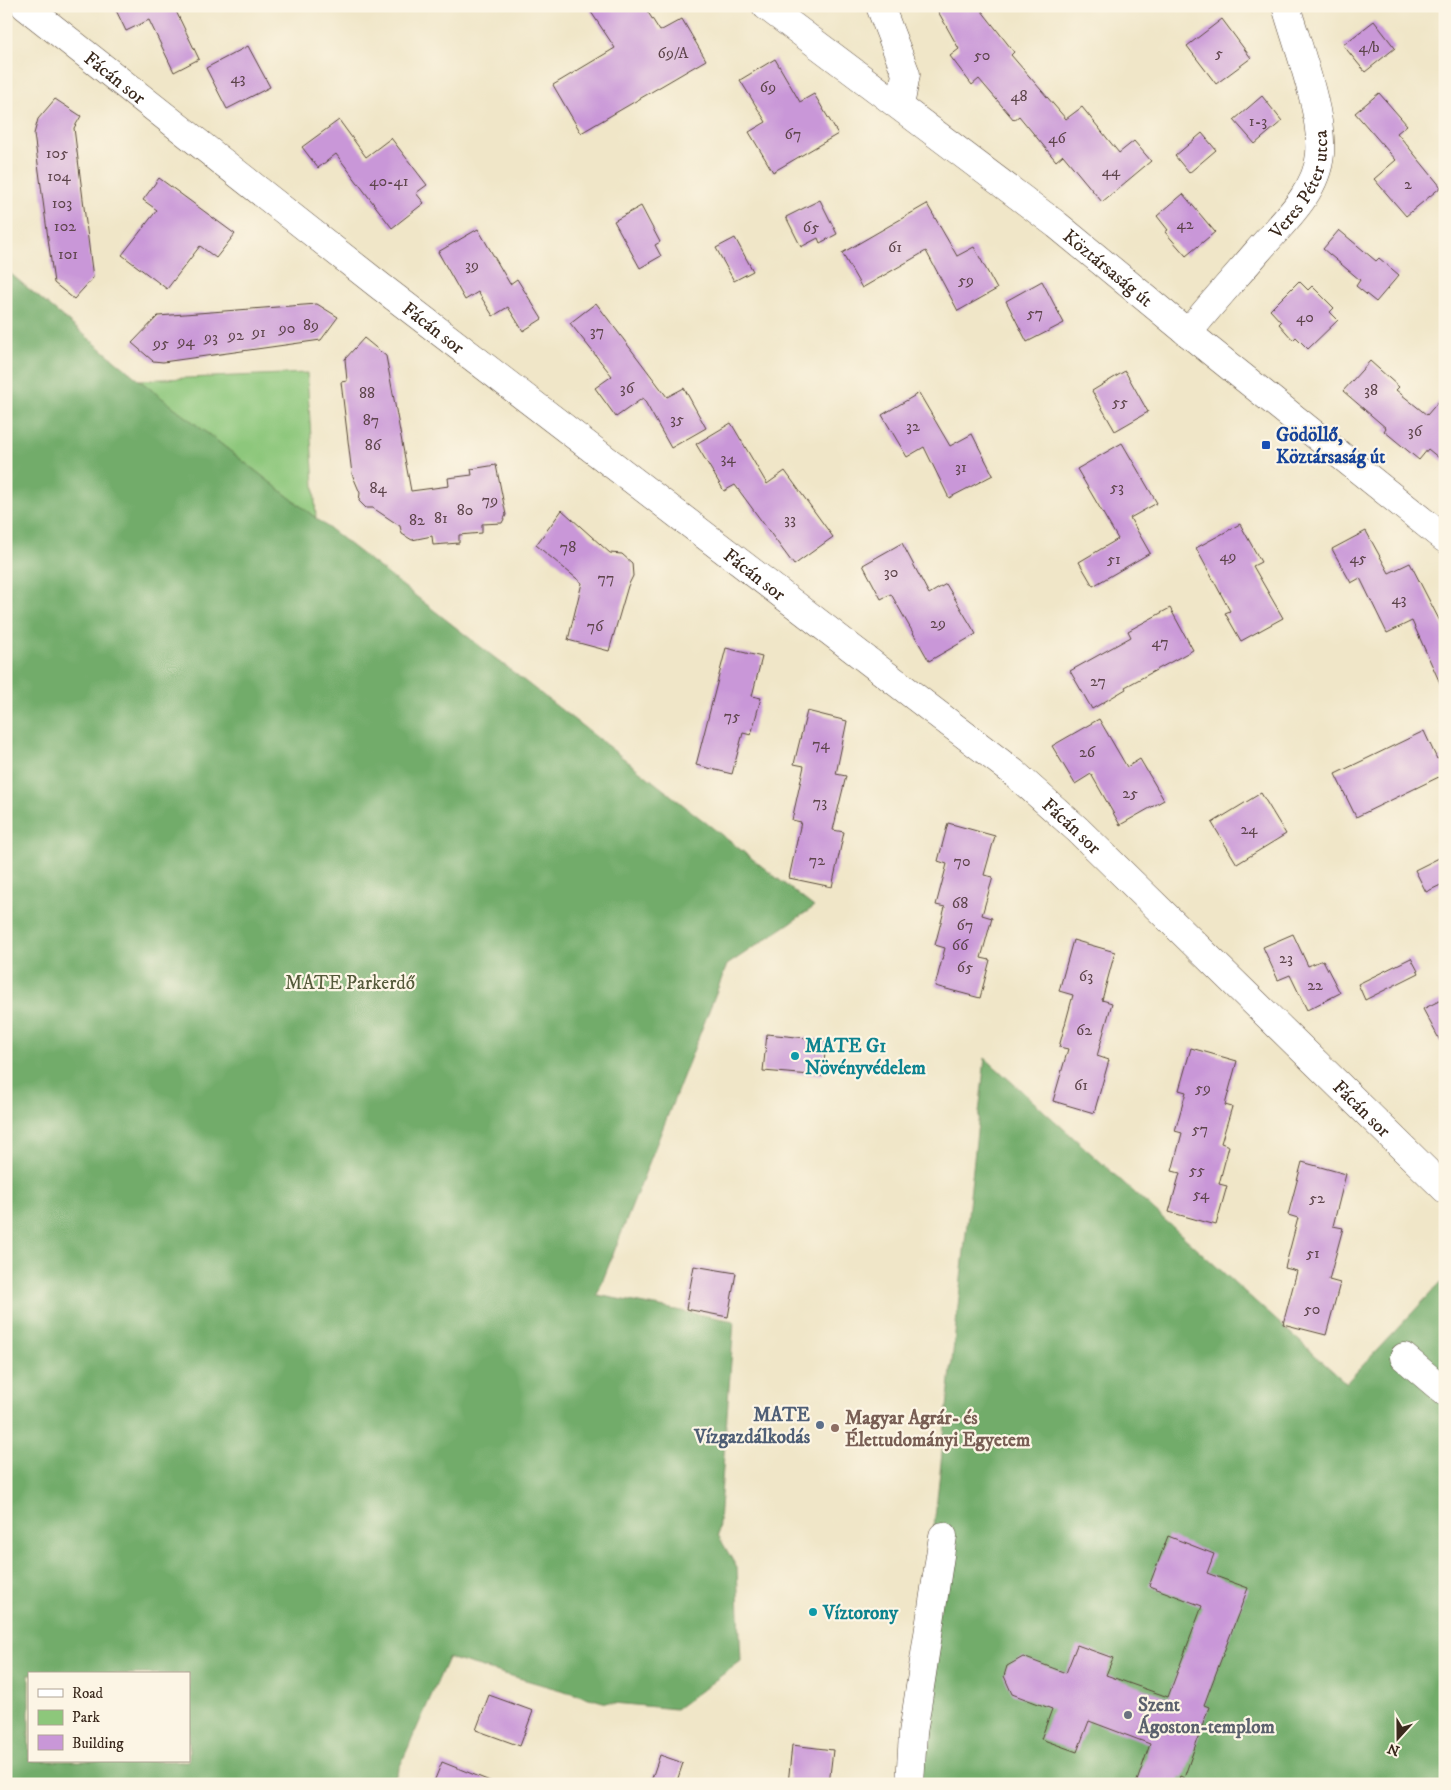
<svg xmlns="http://www.w3.org/2000/svg" width="1451" height="1790" font-family="'IM FELL DW Pica',serif">
<style>
.green{fill:#8dc77b;stroke:#64784c}
.forest{fill:#72ac6b;stroke:#566b44;fill-rule:evenodd}
.building{fill:#c997d8}
.lines{fill:none;stroke-linecap:round;stroke-linejoin:round}
.minor-casing{stroke:#564638;stroke-width:29}
.major-casing{stroke:#564638;stroke-width:29}
.minor{stroke:#fff;stroke-width:28}
.major{stroke:#fff;stroke-width:28}
.transit-dot{fill:#1a4fb4;stroke:#fcf5e5;stroke-width:2}
.culture-dot{fill:#0f9aa8;stroke:#fcf5e5;stroke-width:2}
.service-dot{fill:#5c6f8a;stroke:#fcf5e5;stroke-width:2}
.education-dot{fill:#8d6e63;stroke:#fcf5e5;stroke-width:2}
.worship-dot{fill:#6b7280;stroke:#fcf5e5;stroke-width:2}
.labels{text-anchor:middle;stroke-width:4.5;stroke-linejoin:round;paint-order:stroke}
.number-label{font-size:16px;fill:#5e454c}
.street-label{font-size:19px;fill:#3b2a1e;stroke:#fcf5e5}
.transit-label{font-size:19px;font-weight:bold;fill:#164399;stroke:#fcf5e5;text-anchor:start}
.park-label{font-size:19px;fill:#54593a;stroke:#fcf5e5}
.culture-label{font-size:19px;font-weight:bold;fill:#0d838f;stroke:#fcf5e5;text-anchor:start}
.service-label{font-size:19px;font-weight:bold;fill:#4e5e75;stroke:#fcf5e5;text-anchor:end}
.education-label{font-size:19px;font-weight:bold;fill:#785e54;stroke:#fcf5e5;text-anchor:start}
.worship-label{font-size:19px;font-weight:bold;fill:#5b616d;stroke:#fcf5e5;text-anchor:start}
</style>
<rect width="100%" height="100%" fill="#fcf5e5"/>
<filter id="ink" filterUnits="userSpaceOnUse"><feTurbulence type="fractalNoise" baseFrequency=".02" numOctaves="2"/><feDisplacementMap in="SourceGraphic" scale="10" xChannelSelector="R" yChannelSelector="G"/><feConvolveMatrix kernelMatrix="1 2 1 2 8 2 1 2 1" color-interpolation-filters="sRGB"/></filter>
<filter id="wash" filterUnits="userSpaceOnUse"><feTurbulence type="fractalNoise" baseFrequency=".0096" numOctaves="4" result="noise"/><feDisplacementMap in="SourceGraphic" scale="20" xChannelSelector="R" yChannelSelector="G"/><feGaussianBlur stdDeviation="1.12" result="paint"/><feColorMatrix in="noise" values="0 0 0 0 0 0 0 0 0 0 0 0 0 0 0 0 0 1.4 0 .05"/><feComposite in="paint" operator="in"/></filter>
<g filter="url(#wash)">
<rect width="100%" height="100%" fill="#f0e6c8"/>
<!-- green -->
<path class="green" d="M307,373L316,518L139,380Z"/>
<!-- forest -->
<g class="forest">
<path d="M6,270L139,380L814,907L727,965L597,1295L734,1321L718,1535L737,1568L741,1661L676,1709L603,1702L448,1658L392,1784H6ZM29,1674H189V1761H29Z"/>
<path d="M985,1058L1346,1383L1445,1278V1784H906Z"/>
</g>
<g id="blocks">
<!-- building -->
<g class="building">
<path d="M114,6H176L174,7L199,59L174,72L149,20L126,31Z"/>
<path d="M587,6H644L660,31L682,19L706,60L581,133L553,85L615,48Z"/>
<path d="M935,6H978L1014,52L1011,55L1066,119L1082,107L1119,153L1134,141L1151,161L1102,202L1063,155L1056,161L1019,116L1014,120L979,79L972,85L950,56L959,49Z"/>
<path d="M1222,19L1251,58L1216,84L1187,46Z"/>
<path d="M1374,21L1395,48L1365,72L1343,45Z"/>
<path d="M248,46L270,87L227,109L206,68Z"/>
<path d="M775,59L800,102L814,94L838,134L773,172L749,132L766,122L740,80Z"/>
<path d="M1379,93L1407,125L1397,133L1441,187L1406,216L1374,179L1396,160L1355,113Z"/>
<path d="M1262,96L1282,121L1255,144L1234,120Z"/>
<path d="M55,99L81,116L74,128L93,278L74,299L54,283L34,134L38,119Z"/>
<path d="M339,120L366,157L391,138L427,185L416,193L424,203L392,228L336,154L318,168L302,147Z"/>
<path d="M1202,133L1216,150L1189,173L1175,156Z"/>
<path d="M159,178L235,234L216,258L200,246L167,289L122,255L157,210L143,200Z"/>
<path d="M1183,194L1215,232L1186,256L1165,232L1168,230L1157,216Z"/>
<path d="M820,200L837,234L820,243L818,238L801,247L786,217Z"/>
<path d="M927,204L957,256L974,247L997,289L958,311L926,251L862,288L842,253Z"/>
<path d="M641,206L660,242L655,245L661,256L640,268L614,221Z"/>
<path d="M478,229L510,284L517,279L542,319L523,331L508,307L493,316L478,292L465,300L438,252Z"/>
<path d="M1339,230L1376,261L1379,258L1399,275L1376,302L1356,286L1360,280L1323,249Z"/>
<path d="M735,238L753,271L734,281L716,248Z"/>
<path d="M1042,281L1064,323L1027,342L1006,301Z"/>
<path d="M1299,281L1308,290L1312,286L1334,308L1330,312L1338,320L1308,349L1296,337L1293,340L1279,324L1281,322L1270,310Z"/>
<path d="M596,303L667,397L684,388L706,428L671,448L643,398L616,417L595,388L612,376L570,323Z"/>
<path d="M317,304L338,317L321,340L163,362L153,361L132,343L158,316Z"/>
<path d="M364,338L386,356L411,491L449,486L448,478L472,475L471,469L496,465L506,515L502,523L482,524V533L459,535V543L433,545L432,536L412,540L402,534L400,526L373,508H366L359,501L360,493L352,474L341,382L347,381L345,359Z"/>
<path d="M1370,361L1399,387L1396,390L1427,415L1445,394V463L1428,449L1419,460L1384,431L1386,428L1343,391Z"/>
<path d="M1125,371L1148,412L1115,431L1092,391Z"/>
<path d="M919,393L950,446L972,434L993,475L949,498L924,447L907,457L882,415Z"/>
<path d="M731,423L767,484L785,471L833,537L794,565L735,485L724,491L696,444Z"/>
<path d="M1122,443L1157,503L1130,518L1150,553L1093,586L1079,562L1118,539L1077,469Z"/>
<path d="M562,510L610,553L622,554L632,563L633,576L628,586L609,651L568,640L582,583L536,545Z"/>
<path d="M1240,524L1261,562L1253,566L1283,618L1241,641L1225,613L1230,611L1196,548Z"/>
<path d="M1366,531L1389,573L1410,563L1445,631V694L1412,621L1387,633L1360,578L1351,583L1332,549Z"/>
<path d="M902,543L929,594L946,584L976,634L929,661L891,594L881,599L863,565Z"/>
<path d="M1170,608L1193,650L1125,687L1126,689L1092,709L1070,671L1131,637L1128,631Z"/>
<path d="M726,648L762,657L752,696L761,698L751,735L743,733L732,774L696,765Z"/>
<path d="M807,711L847,721L836,774L846,776L833,830L844,832L832,887L789,878L801,822L792,820L804,766L794,764Z"/>
<path d="M1099,719L1127,767L1140,759L1164,800L1120,825L1091,774L1075,784L1052,746Z"/>
<path d="M1424,731L1437,759L1445,755V774L1356,817L1335,774Z"/>
<path d="M1261,793L1286,834L1237,864L1212,823Z"/>
<path d="M948,823L995,836L984,875L993,877L982,915L992,918L981,958L990,960L980,998L935,986L945,948L935,945L945,907L936,905L947,864L938,861Z"/>
<path d="M1445,855V883L1426,892L1415,870Z"/>
<path d="M1293,934L1308,966L1323,960L1340,993L1307,1010L1290,975L1278,980L1263,947Z"/>
<path d="M1073,940L1115,952L1102,1000L1112,1003L1097,1056L1109,1060L1094,1113L1053,1101L1068,1049L1059,1047L1073,995L1059,991Z"/>
<path d="M1411,958L1419,973L1365,1000L1358,984Z"/>
<path d="M1445,998V1050L1423,1009Z"/>
<path d="M767,1034L826,1040L823,1076L763,1071Z"/>
<path d="M1191,1048L1237,1061L1225,1105L1232,1107L1221,1143L1229,1146L1219,1184L1227,1186L1216,1225L1169,1212L1180,1173L1172,1171L1182,1133L1175,1131L1186,1092L1179,1090Z"/>
<path d="M1302,1162L1346,1174L1333,1226L1343,1228L1329,1280L1340,1283L1326,1335L1283,1324L1297,1271L1285,1268L1298,1218L1288,1215Z"/>
<path d="M694,1266L736,1273L728,1317L686,1309Z"/>
<path d="M1168,1536L1214,1554L1207,1573L1248,1588L1204,1705L1209,1707L1184,1778L1180,1776L1177,1784H1136L1150,1744L1089,1721L1077,1752L1041,1739L1052,1709L1012,1694L1004,1676L1007,1666L1023,1657L1066,1673L1077,1645L1113,1658L1106,1675L1168,1697L1202,1606L1149,1586Z"/>
<path d="M489,1695L533,1711L520,1746L476,1730Z"/>
<path d="M792,1745L833,1750L829,1784H788Z"/>
<path d="M660,1755L683,1763L676,1784H650Z"/>
<path d="M442,1762L495,1783V1784H433Z"/>
</g>
</g>
</g>
<g filter="url(#ink)">
<use href="#blocks" fill-opacity="0" stroke="#564638" stroke-width="1"/>
<g class="lines">
<defs>
<g id="minor">
<path id="s1" d="M25,6L380,286L1013,772L1078,830L1445,1189"/>
<path d="M880,6L906,74L900,106"/>
<path id="s2" d="M1188,333C1210,305 1234,279 1257,252C1281,224 1317,193 1320,154C1323,112 1298,48 1286,6"/>
<path d="M1404,1357L1445,1392"/>
<path d="M910,1784L913,1733L943,1536"/>
</g>
<g id="major">
<path id="s3" d="M766,6L1057,225L1188,333L1445,539"/>
</g>
</defs>
<!-- minor casing -->
<use href="#minor" class="minor-casing"/>
<!-- major casing -->
<use href="#major" class="major-casing"/>
<!-- minor -->
<use href="#minor" class="minor"/>
<!-- major -->
<use href="#major" class="major"/>
</g>
</g>
<!-- markers -->
<rect class="transit-dot" x="1261" y="440" width="10" height="10" rx="2.5"/>
<g class="culture-dot">
<circle cx="795" cy="1056" r="5"/>
<circle cx="813" cy="1612" r="5"/>
</g>
<circle class="service-dot" cx="820" cy="1425" r="5"/>
<circle class="education-dot" cx="835" cy="1428" r="5"/>
<circle class="worship-dot" cx="1128" cy="1715" r="5"/>
<g class="labels">
<!-- number labels -->
<g class="number-label">
<text x="1369" y="52">4/b</text>
<text x="673" y="58">69/A</text>
<text x="1219" y="58">5</text>
<text x="982" y="60">50</text>
<text x="238" y="83">43</text>
<text x="768" y="92">69</text>
<text x="1019" y="101">48</text>
<text x="1258" y="126">1-3</text>
<text x="793" y="139">67</text>
<text x="1057" y="143">46</text>
<text x="57" y="158">105</text>
<text x="1111" y="176">44</text>
<text x="59" y="181">104</text>
<text x="389" y="186">40-41</text>
<text x="1408" y="189">2</text>
<text x="62" y="208">103</text>
<text x="1185" y="229">42</text>
<text x="65" y="231">102</text>
<text x="811" y="232">65</text>
<text x="895" y="252">61</text>
<text x="68" y="259">101</text>
<text x="472" y="270">39</text>
<text x="966" y="285">59</text>
<text x="1035" y="318">57</text>
<text x="1305" y="322">40</text>
<text x="311" y="330">89</text>
<text x="287" y="333">90</text>
<text x="597" y="336">37</text>
<text x="259" y="337">91</text>
<text x="236" y="340">92</text>
<text x="211" y="342">93</text>
<text x="186" y="346">94</text>
<text x="161" y="348">95</text>
<text x="627" y="393">36</text>
<text x="1371" y="395">38</text>
<text x="367" y="398">88</text>
<text x="1120" y="407">55</text>
<text x="677" y="424">35</text>
<text x="371" y="425">87</text>
<text x="913" y="431">32</text>
<text x="1415" y="436">36</text>
<text x="373" y="450">86</text>
<text x="728" y="463">34</text>
<text x="961" y="472">31</text>
<text x="1117" y="492">53</text>
<text x="378" y="493">84</text>
<text x="490" y="505">79</text>
<text x="465" y="515">80</text>
<text x="441" y="523">81</text>
<text x="790" y="524">33</text>
<text x="417" y="525">82</text>
<text x="568" y="552">78</text>
<text x="1228" y="561">49</text>
<text x="1358" y="563">45</text>
<text x="1114" y="564">51</text>
<text x="891" y="577">30</text>
<text x="606" y="583">77</text>
<text x="1399" y="604">43</text>
<text x="938" y="628">29</text>
<text x="595" y="631">76</text>
<text x="1160" y="647">47</text>
<text x="1098" y="686">27</text>
<text x="732" y="721">75</text>
<text x="821" y="749">74</text>
<text x="1087" y="757">26</text>
<text x="1130" y="798">25</text>
<text x="820" y="807">73</text>
<text x="1249" y="834">24</text>
<text x="817" y="865">72</text>
<text x="962" y="866">70</text>
<text x="960" y="908">68</text>
<text x="965" y="930">67</text>
<text x="960" y="950">66</text>
<text x="1286" y="963">23</text>
<text x="965" y="972">65</text>
<text x="1086" y="981">63</text>
<text x="1315" y="990">22</text>
<text x="1084" y="1035">62</text>
<text x="1081" y="1090">61</text>
<text x="1203" y="1093">59</text>
<text x="1200" y="1134">57</text>
<text x="1197" y="1175">55</text>
<text x="1201" y="1199">54</text>
<text x="1317" y="1203">52</text>
<text x="1313" y="1258">51</text>
<text x="1312" y="1314">50</text>
</g>
<!-- street labels -->
<g class="street-label">
<text dy="7" stroke="none"><textPath href="#s1" startOffset="115">Fácán sor</textPath></text>
<text dy="7" stroke="none"><textPath href="#s2" startOffset="189">Veres Péter utca</textPath></text>
<text dy="7" stroke="none"><textPath href="#s3" startOffset="431">Köztársaság út</textPath></text>
<text dy="7" stroke="none"><textPath href="#s1" startOffset="520">Fácán sor</textPath></text>
<text dy="7" stroke="none"><textPath href="#s1" startOffset="925">Fácán sor</textPath></text>
<text dy="7" stroke="none"><textPath href="#s1" startOffset="1330">Fácán sor</textPath></text>
<text dy="7" stroke="none"><textPath href="#s1" startOffset="1735">Fácán sor</textPath></text>
</g>
<!-- transit labels -->
<g class="transit-label">
<text x="1276" y="441">Gödöllő,<tspan x="1276" dy="22">Köztársaság út</tspan></text>
</g>
<!-- park labels -->
<g class="park-label">
<text x="350" y="989">MATE Parkerdő</text>
</g>
<!-- culture labels -->
<g class="culture-label">
<text x="805" y="1052">MATE G1<tspan x="805" dy="22">Növényvédelem</tspan></text>
<text x="823" y="1619">Víztorony</text>
</g>
<!-- service labels -->
<g class="service-label">
<text x="810" y="1421">MATE<tspan x="810" dy="22">Vízgazdálkodás</tspan></text>
</g>
<!-- education labels -->
<g class="education-label">
<text x="845" y="1424">Magyar Agrár- és<tspan x="845" dy="22">Élettudományi Egyetem</tspan></text>
</g>
<!-- worship labels -->
<g class="worship-label">
<text x="1138" y="1711">Szent<tspan x="1138" dy="22">Ágoston-templom</tspan></text>
</g>
</g>
<!-- margin -->
<rect width="1451" height="1790" fill="none" stroke="#fcf5e5" stroke-width="25"/>
<!-- legend -->
<rect x="28" y="1672" width="162" height="90" fill="#fcf5e5" stroke="#afa495"/>
<rect x="38" y="1689" width="25" height="8" fill="#ffffff" stroke="#afa495"/>
<text x="72" y="1698" font-size="15" fill="#3b2a1e">Road</text>
<rect x="38" y="1710" width="25" height="15" fill="#8dc77b" stroke="#afa495"/>
<text x="72" y="1722" font-size="15" fill="#3b2a1e">Park</text>
<rect x="38" y="1735" width="25" height="15" fill="#c997d8" stroke="#afa495"/>
<text x="72" y="1748" font-size="15" fill="#3b2a1e">Building</text>
<!-- north arrow -->
<g transform="translate(1398 1738) rotate(201)" stroke="#fcf5e5" stroke-width="4" paint-order="stroke">
<path d="M0-4L9 19L0 12L-9 19Z" fill="#3b2a1e"/>
<text y="-8" font-size="14" font-weight="bold" text-anchor="middle" fill="#3b2a1e">N</text>
</g>
</svg>
